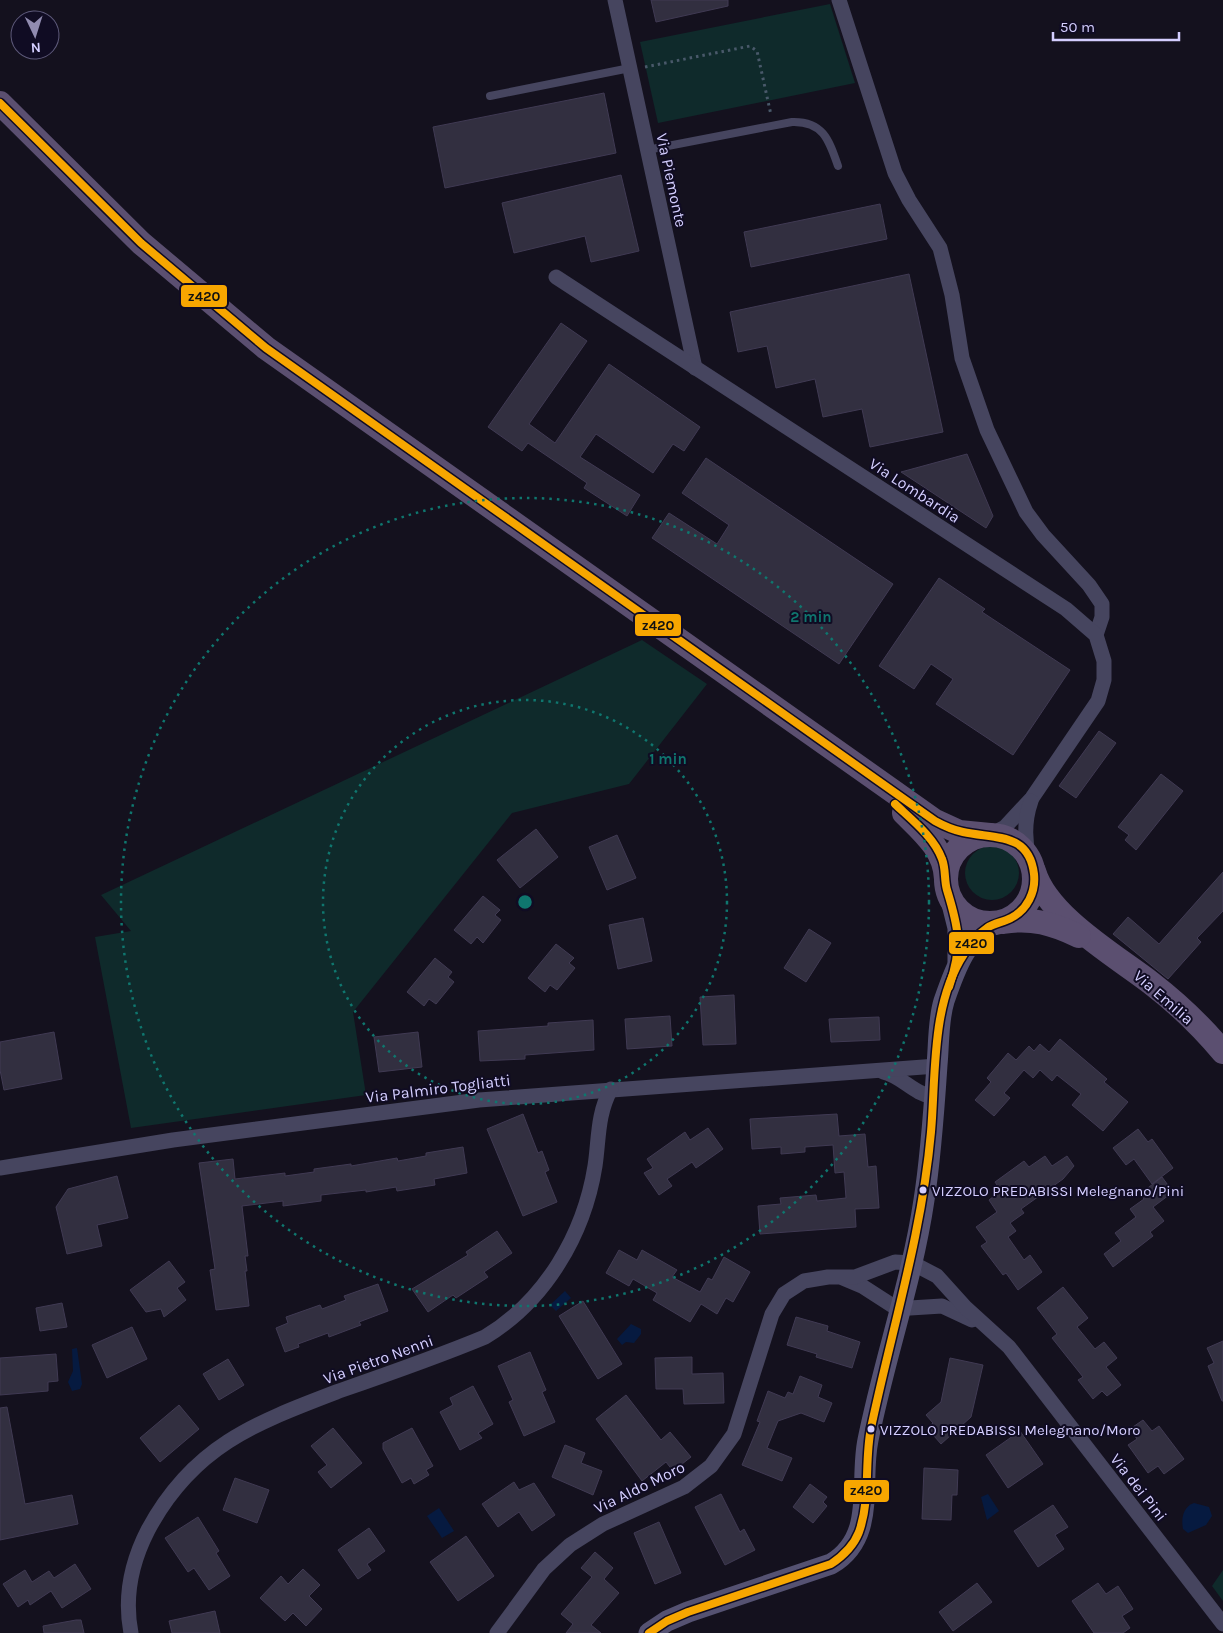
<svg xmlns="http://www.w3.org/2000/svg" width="1223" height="1633" font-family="Karla,sans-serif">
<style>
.green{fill:#0f2a2b}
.water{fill:#061a40}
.building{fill:#322f40;stroke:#403a53}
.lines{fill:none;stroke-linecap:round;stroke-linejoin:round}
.path{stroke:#49596a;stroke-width:3;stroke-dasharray:2.5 4;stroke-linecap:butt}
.lane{stroke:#46455f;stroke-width:8}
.street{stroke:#46455f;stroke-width:15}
.secondary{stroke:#555272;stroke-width:21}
.primary{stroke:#5b4f70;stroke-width:24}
.bus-1-casing{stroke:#100c23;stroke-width:11}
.bus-1{stroke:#f7a600;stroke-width:8}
.ring{fill:none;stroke:#0f766e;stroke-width:2.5;stroke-dasharray:2.5 5}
.bus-dot{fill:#d4ceff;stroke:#100c23;stroke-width:2}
.labels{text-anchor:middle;stroke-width:4;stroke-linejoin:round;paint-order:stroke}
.bus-label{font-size:15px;fill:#d4ceff;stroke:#100c23;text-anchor:start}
.street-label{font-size:16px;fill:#d4ceff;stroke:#100c23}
.centre{fill:#0f766e;stroke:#100c23;stroke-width:2.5}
.ring-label{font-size:15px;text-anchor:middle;font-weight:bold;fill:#0f766e;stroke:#100c23;stroke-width:4;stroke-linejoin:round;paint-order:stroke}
.line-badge{stroke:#100c23;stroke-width:2}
.pale-badge-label{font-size:14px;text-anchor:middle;font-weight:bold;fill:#111}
</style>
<rect width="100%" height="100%" fill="#14111e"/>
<!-- green -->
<g class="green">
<path d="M830,4L855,83L658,123L640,42Z"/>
<path d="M642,640L707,684L629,784L512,813L353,1012L366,1095L131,1128L95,937L131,931L101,895Z"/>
<circle cx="992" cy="873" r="27"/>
<path d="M1223,1570V1601L1212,1586Z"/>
</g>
<!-- water -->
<g class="water">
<path d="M565,1291L571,1298L556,1311L550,1305Z"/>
<path d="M631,1324L641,1329V1334L634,1343L626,1342L622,1345L617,1339Z"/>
<path d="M77,1348L82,1384L80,1389L72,1391L68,1382L73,1371L72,1349Z"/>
<path d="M988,1494L999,1511L987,1520L981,1497Z"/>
<path d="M1194,1503L1209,1507L1212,1516L1206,1525L1188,1533L1183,1529C1181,1518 1183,1507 1194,1503Z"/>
<path d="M439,1508L454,1531L442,1538L427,1516Z"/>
</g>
<!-- building -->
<g class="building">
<path d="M651,0H728V6L656,22Z"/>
<path d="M604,93L616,153L445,188L433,127Z"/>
<path d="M621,175L639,251L591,262L585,236L514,253L502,203Z"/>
<path d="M880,204L887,239L751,267L744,232Z"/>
<path d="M909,274L943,432L870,447L862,409L823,417L815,379L776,388L767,346L738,352L730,312Z"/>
<path d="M561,323L587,341L529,424L555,443L609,364L700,427L684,451L673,444L653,473L596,434L580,457L640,495L627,516L584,488L587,483L528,443L522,451L488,427Z"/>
<path d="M967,454L993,516L986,528L901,472Z"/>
<path d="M706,458L893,584L839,664L652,538L669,513L717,544L729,525L682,493Z"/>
<path d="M939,578L985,609L982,612L1070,670L1013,755L936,704L953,679L931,664L914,689L879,666Z"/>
<path d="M1099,731L1116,743L1076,798L1059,786Z"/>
<path d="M1161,774L1183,791L1136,850L1125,840L1129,835L1118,827Z"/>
<path d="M536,829L558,857L520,888L497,860Z"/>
<path d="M617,835L636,878L607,890L589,847Z"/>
<path d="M1223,872V911L1197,938L1201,942L1168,979L1113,934L1128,917L1159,944Z"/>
<path d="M483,896L500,910L495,915L501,920L483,943L477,937L471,944L454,930Z"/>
<path d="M643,918L652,961L618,969L609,925Z"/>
<path d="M809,929L831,943L806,982L784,968Z"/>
<path d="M556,944L574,958L569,963L575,968L557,990L550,985L545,992L528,978Z"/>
<path d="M435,958L452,972L448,977L454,982L436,1004L429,999L424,1006L407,992Z"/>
<path d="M734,995L736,1044L703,1045L700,997Z"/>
<path d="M670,1016L672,1046L627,1049L625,1019Z"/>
<path d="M879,1017L880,1040L831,1042L829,1019Z"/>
<path d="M593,1020L594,1050L525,1055V1059L480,1061L478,1031L548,1026V1023Z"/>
<path d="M54,1032L62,1079L4,1090L0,1070V1042Z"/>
<path d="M418,1032L422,1067L379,1072L374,1037Z"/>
<path d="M1060,1039L1107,1079L1104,1082L1128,1102L1103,1131L1072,1105L1081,1094L1057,1075L1052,1081L1040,1070L1033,1078L1024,1070L1004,1093L1010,1098L994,1116L975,1100L991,1082L987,1078L1008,1053L1016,1060L1029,1046L1034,1051L1040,1044L1049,1052Z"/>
<path d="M523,1114L538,1153L542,1151L549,1170L545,1172L557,1202L523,1216L487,1129Z"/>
<path d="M837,1114L839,1136L865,1134L868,1167L876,1166L879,1208L855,1209L856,1227L760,1234L758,1206L781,1204L780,1198L816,1195L817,1201L846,1198L844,1172L835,1173L833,1145L805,1147V1152L781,1154V1147L752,1149L750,1119Z"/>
<path d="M708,1128L723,1149L696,1168L692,1162L667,1179L672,1186L659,1195L644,1173L653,1168L647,1159L685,1132L690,1140Z"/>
<path d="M1138,1129L1148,1142L1152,1139L1173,1168L1152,1184L1134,1159L1126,1165L1113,1148Z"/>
<path d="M463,1147L467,1173L434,1179L435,1185L397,1191L396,1187L366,1192V1190L321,1195V1201L283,1206V1201L242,1206L248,1256H245L247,1271H245L249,1306L216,1310L210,1270L215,1269L199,1163L233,1159L235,1179L285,1173V1176L314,1172V1169L351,1164V1166L397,1158L398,1161L426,1156V1153Z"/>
<path d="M1045,1156L1052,1166L1067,1156L1074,1166L1063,1179L1021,1209L1024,1213L1010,1223L1016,1231L1008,1237L1024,1260L1030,1255L1042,1272L1018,1290L1006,1273L1003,1275L981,1246L987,1242L976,1227L997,1212L989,1200L1001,1191L995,1182L1024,1161L1029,1167Z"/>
<path d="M117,1176L128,1218L97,1225L102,1246L67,1254L56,1207L68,1189Z"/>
<path d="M1162,1177L1173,1192L1153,1207L1164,1221L1150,1232L1153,1236L1113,1267L1104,1254L1121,1241L1115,1233L1136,1217L1130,1209L1144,1199L1140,1194Z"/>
<path d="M497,1231L512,1253L484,1272L488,1277L456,1298L453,1295L428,1312L412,1289L468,1255L466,1252Z"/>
<path d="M619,1250L637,1260L642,1250L677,1270L672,1277L700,1292L708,1278L712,1280L724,1257L750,1272L733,1302L726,1298L717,1314L701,1304L690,1322L653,1300L657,1293L633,1279L629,1286L606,1273Z"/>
<path d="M169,1261L185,1282L177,1288L186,1300L164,1317L161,1309L146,1312L130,1290Z"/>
<path d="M378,1284L388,1311L359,1322L361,1325L329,1337L328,1333L298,1344L299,1347L285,1352L276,1328L288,1323L286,1317L320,1305L322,1309L346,1300L344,1296Z"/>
<path d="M1063,1287L1088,1318L1077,1327L1095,1349L1104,1342L1117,1358L1106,1367L1121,1385L1107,1396L1102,1391L1093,1399L1078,1380L1083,1377L1052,1338L1057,1334L1037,1308Z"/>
<path d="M583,1301L622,1364L598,1379L559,1316Z"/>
<path d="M62,1303L67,1327L40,1331L36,1308Z"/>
<path d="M796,1317L828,1326L827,1331L860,1342L852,1368L816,1357L817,1354L787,1345Z"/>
<path d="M132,1327L147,1359L107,1378L92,1345Z"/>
<path d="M1223,1341V1401H1222L1208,1366L1214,1363L1207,1348Z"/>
<path d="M530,1352L546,1390L542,1392L555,1422L524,1436L509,1402L513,1400L498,1366Z"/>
<path d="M56,1354L58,1381L48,1382V1391L0,1395V1358Z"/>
<path d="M692,1357V1374L723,1373L724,1403L684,1404L683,1389H656L655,1358Z"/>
<path d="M950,1358L983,1365L971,1417L941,1444L927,1428L933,1423L926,1415L941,1402Z"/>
<path d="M228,1359L244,1385L219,1400L203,1374Z"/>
<path d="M800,1376L822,1385L818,1397L832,1403L824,1422L801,1413L778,1421L767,1448L792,1458L782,1481L742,1465L760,1422L757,1421L768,1391L785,1398L788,1392L793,1394Z"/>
<path d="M473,1386L493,1424L478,1433L482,1438L460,1450L440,1412L453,1405L450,1398Z"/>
<path d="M626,1395L661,1440L670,1432L691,1457L673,1471L666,1462L642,1481L596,1419Z"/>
<path d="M179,1405L199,1429L160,1462L140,1438Z"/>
<path d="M7,1407L25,1504L72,1495L78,1524L0,1540V1408Z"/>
<path d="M1143,1420L1152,1431L1159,1426L1184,1459L1164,1474L1158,1466L1148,1473L1128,1445L1137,1439L1130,1429Z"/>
<path d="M333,1428L362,1463L331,1488L318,1472L327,1465L311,1446Z"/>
<path d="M412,1428L433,1466L426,1470L429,1475L414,1484L411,1478L402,1483L383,1449V1443Z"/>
<path d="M1020,1431L1043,1464L1008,1488L986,1455Z"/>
<path d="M565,1445L585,1453L581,1463L602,1471L593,1495L552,1477Z"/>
<path d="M924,1468L958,1470L957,1495H952L951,1520L922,1519Z"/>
<path d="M235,1478L269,1490L257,1523L223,1510Z"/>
<path d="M514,1482L519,1490L534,1483L555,1515L532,1531L519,1512L498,1527L482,1504Z"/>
<path d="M810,1484L827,1497L823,1502L827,1506L813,1523L793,1507Z"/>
<path d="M721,1494L740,1532L744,1529L755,1550L725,1565L695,1507Z"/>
<path d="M1053,1505L1068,1527L1055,1535L1064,1549L1038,1567L1014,1531Z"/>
<path d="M198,1517L219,1551L216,1553L230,1576L209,1590L194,1568L188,1572L165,1538Z"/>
<path d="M659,1522L681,1573L655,1584L634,1533Z"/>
<path d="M369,1528L385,1551L367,1564L371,1570L358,1579L338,1550Z"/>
<path d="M466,1536L494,1576L458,1601L430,1562Z"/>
<path d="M595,1552L613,1568L604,1579L619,1593L591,1625L601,1633H566L573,1624L561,1614L592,1577L581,1568Z"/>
<path d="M75,1564L91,1589L62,1608L51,1591L30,1605L28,1600L18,1607L3,1584L25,1570L32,1582L49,1571L54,1578Z"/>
<path d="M303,1569L320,1585L309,1596L322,1609L306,1626L293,1613L285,1621L260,1598L281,1576L288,1584Z"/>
<path d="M977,1583L992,1602L953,1631L939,1612Z"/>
<path d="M1098,1583L1106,1594L1118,1586L1133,1609L1122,1616L1130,1628L1123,1633H1094L1072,1601Z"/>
<path d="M215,1611L220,1633H172L169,1621Z"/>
<path d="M76,1620H81L84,1633H44L43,1626Z"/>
</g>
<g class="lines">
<!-- path -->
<path class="path" d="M645,67L750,46L757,51L771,115"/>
<!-- lane -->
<g class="lane">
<path d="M490,96L630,68"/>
<path d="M647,150L792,122C823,121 829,140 838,166"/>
</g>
<!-- street -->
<g class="street">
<path d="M615,0L695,368"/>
<path d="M839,0L895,173L909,200L940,248L952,295L962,358L987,430L1026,512L1043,535L1089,585L1102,604V617L1096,635"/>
<path d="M556,277L1066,609L1096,635L1104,661V680L1098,701L1032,798L1005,827L990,835"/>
<path d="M1029,858C1024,838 1024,821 1031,801"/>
<path d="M883,1072C902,1076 913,1094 934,1097"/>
<path d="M0,1168L173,1140L479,1100L937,1066"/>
<path d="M843,1278L862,1286L893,1306L910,1308L942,1306L972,1320"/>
<path d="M131,1633C124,1597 131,1563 148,1530C193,1446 255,1423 339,1391C388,1374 437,1357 485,1337C545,1301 584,1235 595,1166C599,1140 597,1114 611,1089"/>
<path d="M497,1633L544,1569L570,1545L603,1524L684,1487L711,1466L734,1434L772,1314L784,1294L804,1281L828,1277H855L895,1262L912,1263L937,1276L965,1307L1009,1347L1223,1624"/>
</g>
<!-- secondary -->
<g class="secondary">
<path d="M951,900L958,928V962"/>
<path d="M649,1633L667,1621L688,1612L831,1564C877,1537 859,1483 868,1440C884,1360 912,1281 924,1200C931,1156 934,1110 937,1065C939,1044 938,1020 944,1001C954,972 967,933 998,923"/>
</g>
<!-- primary -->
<g class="primary">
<path d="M0,103L141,243L266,348L935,821L959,832L990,835"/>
<path d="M904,813C923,832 945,850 946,879"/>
<circle cx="990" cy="879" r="44"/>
<path d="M1034,871C1047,916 1116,956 1151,983C1177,1003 1202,1027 1223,1052"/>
<path d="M1003,922C1032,917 1053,924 1079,936"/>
</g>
<defs>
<g id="bus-1">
<path d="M0,103L141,243L266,348L935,821C944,826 953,830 963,832C995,839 1029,832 1034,874C1036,892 1027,910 1011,918C1004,922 994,923 987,928C978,934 970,944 964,954C931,1004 936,1075 931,1132C922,1233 892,1329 871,1428C864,1462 871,1498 859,1532C854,1545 843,1556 831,1564L688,1612L667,1621L649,1633"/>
<path d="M895,804C912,820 934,837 942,859C946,869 944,880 947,890C959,929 963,946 949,987"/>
</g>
</defs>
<!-- bus-1 casing -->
<use href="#bus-1" class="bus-1-casing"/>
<!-- bus-1 -->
<use href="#bus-1" class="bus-1"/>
</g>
<!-- distance rings -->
<g class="ring">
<circle cx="525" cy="902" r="202"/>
<circle cx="525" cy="902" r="404"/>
</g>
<!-- markers -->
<g class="bus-dot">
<circle cx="923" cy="1190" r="4.5"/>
<circle cx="871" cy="1429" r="4.5"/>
</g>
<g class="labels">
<!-- bus labels -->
<g class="bus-label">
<text x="932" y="1196">VIZZOLO PREDABISSI Melegnano/Pini</text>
<text x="880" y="1435">VIZZOLO PREDABISSI Melegnano/Moro</text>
</g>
<!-- street labels -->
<g class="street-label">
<text transform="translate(672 180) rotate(78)" y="6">Via Piemonte</text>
<text transform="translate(915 490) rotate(33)" y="6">Via Lombardia</text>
<text transform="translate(1164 997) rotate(41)" y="6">Via Emilia</text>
<text transform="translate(438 1088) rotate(-7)" y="6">Via Palmiro Togliatti</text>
<text transform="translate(378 1359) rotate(-20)" y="6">Via Pietro Nenni</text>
<text transform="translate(639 1487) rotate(-26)" y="6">Via Aldo Moro</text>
<text transform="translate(1139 1487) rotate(52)" y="6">Via dei Pini</text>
</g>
</g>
<circle cx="525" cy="902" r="8" class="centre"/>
<g class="ring-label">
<text x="811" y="622">2 min</text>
<text x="668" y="764">1 min</text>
</g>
<g class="line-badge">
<rect x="180" y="284" width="48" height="24" rx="5" fill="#f7a600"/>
<rect x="634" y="613" width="48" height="24" rx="5" fill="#f7a600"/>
<rect x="948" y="931" width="47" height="24" rx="5" fill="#f7a600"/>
<rect x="843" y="1479" width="47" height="24" rx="5" fill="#f7a600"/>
</g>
<g class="pale-badge-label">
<text x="204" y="301">z420</text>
<text x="658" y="630">z420</text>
<text x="971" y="948">z420</text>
<text x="866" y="1495">z420</text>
</g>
<!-- north arrow -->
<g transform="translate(35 35) rotate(176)"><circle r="24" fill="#100c23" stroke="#5e5a7b"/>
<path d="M0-4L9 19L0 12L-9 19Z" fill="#918cb0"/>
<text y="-8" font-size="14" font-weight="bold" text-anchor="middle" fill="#d4ceff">N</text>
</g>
<!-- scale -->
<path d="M1053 32v8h126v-8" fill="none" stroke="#d4ceff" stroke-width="2.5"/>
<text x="1060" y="32" font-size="15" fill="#d4ceff" stroke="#100c23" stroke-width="4" paint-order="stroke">50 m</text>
</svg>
